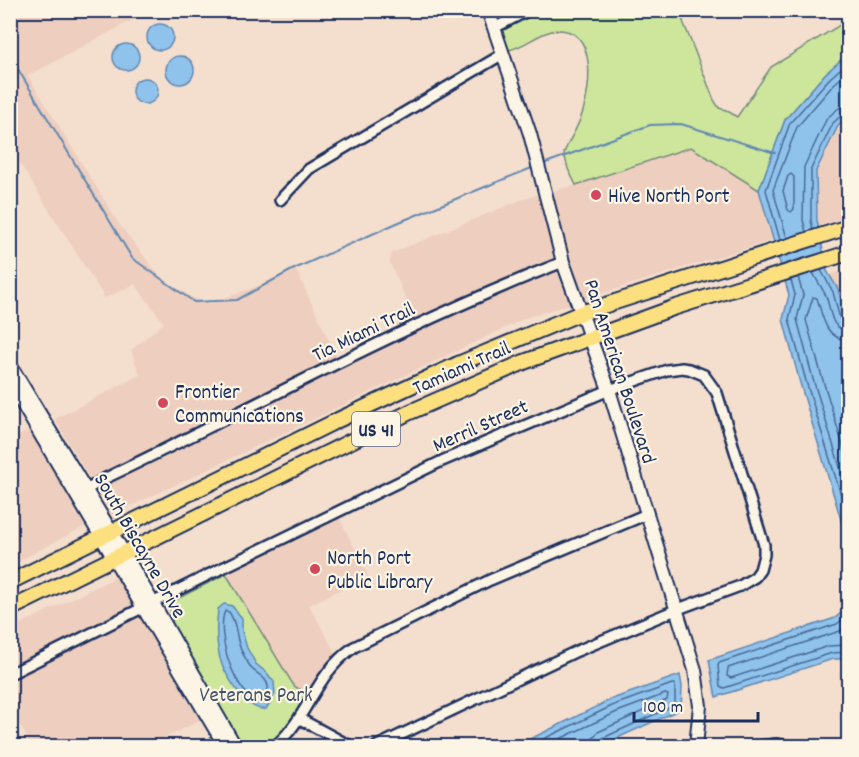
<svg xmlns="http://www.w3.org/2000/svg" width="859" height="757" font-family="Dekko,sans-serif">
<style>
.built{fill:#eecebe}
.green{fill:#cde69c;stroke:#748a7d;stroke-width:1.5}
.water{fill:#8fc3ec;stroke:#6188b3;stroke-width:1.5}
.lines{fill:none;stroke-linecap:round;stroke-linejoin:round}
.shore{stroke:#496a97;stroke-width:1.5}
.stream{stroke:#6188b3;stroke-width:2}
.street-casing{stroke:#1b2f5e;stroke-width:14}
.secondary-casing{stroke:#1b2f5e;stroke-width:16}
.primary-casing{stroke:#1b2f5e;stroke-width:18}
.street{stroke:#fcf5e5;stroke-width:9}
.secondary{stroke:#fcf5e5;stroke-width:12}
.primary{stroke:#fce080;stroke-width:14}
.poi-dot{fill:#d1495b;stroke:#fcf5e5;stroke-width:2}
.labels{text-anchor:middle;stroke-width:4.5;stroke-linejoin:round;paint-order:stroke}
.shield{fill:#fcf5e5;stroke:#5e6a86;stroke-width:1.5}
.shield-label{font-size:20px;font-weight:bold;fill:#1b2f5e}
.poi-label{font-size:21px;fill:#1b2f5e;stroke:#fcf5e5;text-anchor:start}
.street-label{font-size:21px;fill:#1b2f5e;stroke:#fcf5e5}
.park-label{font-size:21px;fill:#3f546a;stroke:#fcf5e5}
</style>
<rect width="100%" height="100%" fill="#f4dece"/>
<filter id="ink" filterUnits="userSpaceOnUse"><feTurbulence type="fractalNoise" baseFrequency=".0167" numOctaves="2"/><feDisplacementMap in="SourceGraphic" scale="12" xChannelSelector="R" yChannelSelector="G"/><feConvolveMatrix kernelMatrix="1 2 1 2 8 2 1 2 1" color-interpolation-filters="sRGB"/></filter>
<g filter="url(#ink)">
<!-- built -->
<g class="built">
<path d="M10,11H149L28,76L119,224L161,278L191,297L209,304L258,286L295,268L337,358L91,481L55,419L140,375L131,350L164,323L135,284L105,298L15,156L11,159Z"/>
<path d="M848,117V217L818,226L816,171L838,126Z"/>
<path d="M691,147L759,190L773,240L581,300L567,260L550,192L608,176Z"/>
<path d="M541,194L558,259L463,297L415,319L390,263L392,253L521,200Z"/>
<path d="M561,268L573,303L528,317L112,515L96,489L413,331L467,306Z"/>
<path d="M848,269V326L838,289L829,275Z"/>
<path d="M30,430L87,525L11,565V440Z"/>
<path d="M339,517L368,576L309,605L336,654L306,693L294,686L226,574Z"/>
<path d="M118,576L135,606L11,668V629Z"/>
<path d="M140,614L203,719L148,746H32L11,709L10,681Z"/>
</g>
<!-- green -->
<g class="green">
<path d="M540,11H679L714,100L719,108L726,110L737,117L771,67L848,20V54L825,74L785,120L759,190L691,147L576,185L568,169L564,153C570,138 579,126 583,111C591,87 596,31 560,30C541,30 527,46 509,50L501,30Z"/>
<path d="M226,574L294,686L306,693C297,715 286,731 267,746H247L240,742L173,625L170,607L179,598Z"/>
</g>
<!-- water -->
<g class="water">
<circle cx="160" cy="37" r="13"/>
<circle cx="126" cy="57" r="13"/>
<path d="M848,54V117L838,126L816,171L817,220L827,271L838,289L848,326V543L800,383L783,319L789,295L759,190L785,120L825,74Z"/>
<circle cx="180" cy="70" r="14"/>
<circle cx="145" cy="91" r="13"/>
<path d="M224,604L232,606L242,618V631L247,648L256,664L267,673L274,682L275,694L266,709C248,712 229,680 222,665C216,648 216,626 218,609Z"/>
<path d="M848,607V659H833L716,697L709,660L835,618Z"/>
<path d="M680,675L682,686L681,709L600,746H516L612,699Z"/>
</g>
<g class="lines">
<!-- shore -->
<g class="shore">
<path d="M791,174L794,177V209L791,212L788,210L783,191L788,176Z"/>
<path d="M813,230L811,220V169L833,123L843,114L848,113"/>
<path d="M806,232L803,220L804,167L827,118L839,108L848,106"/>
<path d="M787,238L773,190L797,127L834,84L848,72"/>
<path d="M780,240L766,190L790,123L829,79L848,62"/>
<path d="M821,270L833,292L840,319L848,323"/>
<path d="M813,272C816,280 821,286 825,294C832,308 828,329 848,331"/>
<path d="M798,277L803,295L797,319L813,379L848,493"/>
<path d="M791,280L795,295L789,319L806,381L848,518"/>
<path d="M848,340C825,339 823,317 817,298L813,297L806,320L822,377L848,462"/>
<path d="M225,611L229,612C238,624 235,639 242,652C245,657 248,664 252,669C258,675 266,677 268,686C269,693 265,698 262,704C235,697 215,634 225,611Z"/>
<path d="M848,615L837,624L719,663L718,666L720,686L724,688L832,653L848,652"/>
<path d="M848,625L840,631L728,668L727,676L731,678L829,646L848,645"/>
<path d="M529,746L614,705L672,684H675V705L603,738L600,742L599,746"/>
<path d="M545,746L617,712L665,694L668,695L667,700L598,732L593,739L592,746"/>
</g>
<!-- stream -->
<g class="stream">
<path d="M10,56L132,258L194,302L237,300L292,270L397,223L534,167"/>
<path d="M543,164L650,125L681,124L775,153"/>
</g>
<defs>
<g id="street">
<path d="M494,28L529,10"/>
<path d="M280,200L309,169L503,54"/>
<path d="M86,490L106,478C258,405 406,323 563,262"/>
<path d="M10,674L208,575L442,461L609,390L667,370L682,368L689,369L704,375L717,393L764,545V555L760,570L755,577L740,586L678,609L577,651L377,746"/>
<path d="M300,719L350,746"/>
<path d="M275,746C310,716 313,676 354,647L490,580L647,514"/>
<path d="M761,746L776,744L788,746"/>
</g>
<g id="secondary">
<path d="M488,10L530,134L563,262L609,390L695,670L700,706L696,746"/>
<path d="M10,365L124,553L235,746"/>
<path d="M10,383L225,746"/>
</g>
<g id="primary">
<path d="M10,582L338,420L458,364L581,313L848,227"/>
<path d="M10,609L410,412L524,362L673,308L848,253"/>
</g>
</defs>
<!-- street casing -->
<use href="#street" class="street-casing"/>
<!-- secondary casing -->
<use href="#secondary" class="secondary-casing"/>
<!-- primary casing -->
<use href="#primary" class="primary-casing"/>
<!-- street -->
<use href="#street" class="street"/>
<!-- secondary -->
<use href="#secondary" class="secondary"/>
<!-- primary -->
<use href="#primary" class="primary"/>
</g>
</g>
<!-- markers -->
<g class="poi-dot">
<circle cx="596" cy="195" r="6"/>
<circle cx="163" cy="403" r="6"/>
<circle cx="315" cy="569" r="6"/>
</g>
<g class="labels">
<!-- shield labels -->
<rect class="shield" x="352" y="412" width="48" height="34" rx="4.5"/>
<g class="shield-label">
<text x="376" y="436">US 41</text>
</g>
<!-- poi labels -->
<g class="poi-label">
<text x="608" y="202">Hive North Port</text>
<text x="175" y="398">Frontier<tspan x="175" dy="24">Communications</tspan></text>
<text x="327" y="564">North Port<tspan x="327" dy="24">Public Library</tspan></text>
</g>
<!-- street labels -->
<g class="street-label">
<text transform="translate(363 331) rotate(-26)" y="7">Tia Miami Trail</text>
<text transform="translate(461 367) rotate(-24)" y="7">Tamiami Trail</text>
<text transform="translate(621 371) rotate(72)" y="7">Pan American Boulevard</text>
<text transform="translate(480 425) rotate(-24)" y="7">Merril Street</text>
<text transform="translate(141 545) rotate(60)" y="7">South Biscayne Drive</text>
</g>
<!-- park labels -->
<g class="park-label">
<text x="256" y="701">Veterans Park</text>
</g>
</g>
<!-- margin -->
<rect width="859" height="757" fill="none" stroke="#fcf5e5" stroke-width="36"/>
<rect x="18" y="18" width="823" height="721" fill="none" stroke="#1b2f5e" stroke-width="2" filter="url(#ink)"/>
<!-- scale -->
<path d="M634 712v9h124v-9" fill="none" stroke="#1b2f5e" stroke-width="3"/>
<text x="643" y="712" font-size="18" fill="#1b2f5e" stroke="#fcf5e5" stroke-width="4.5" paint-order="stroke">100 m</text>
</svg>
